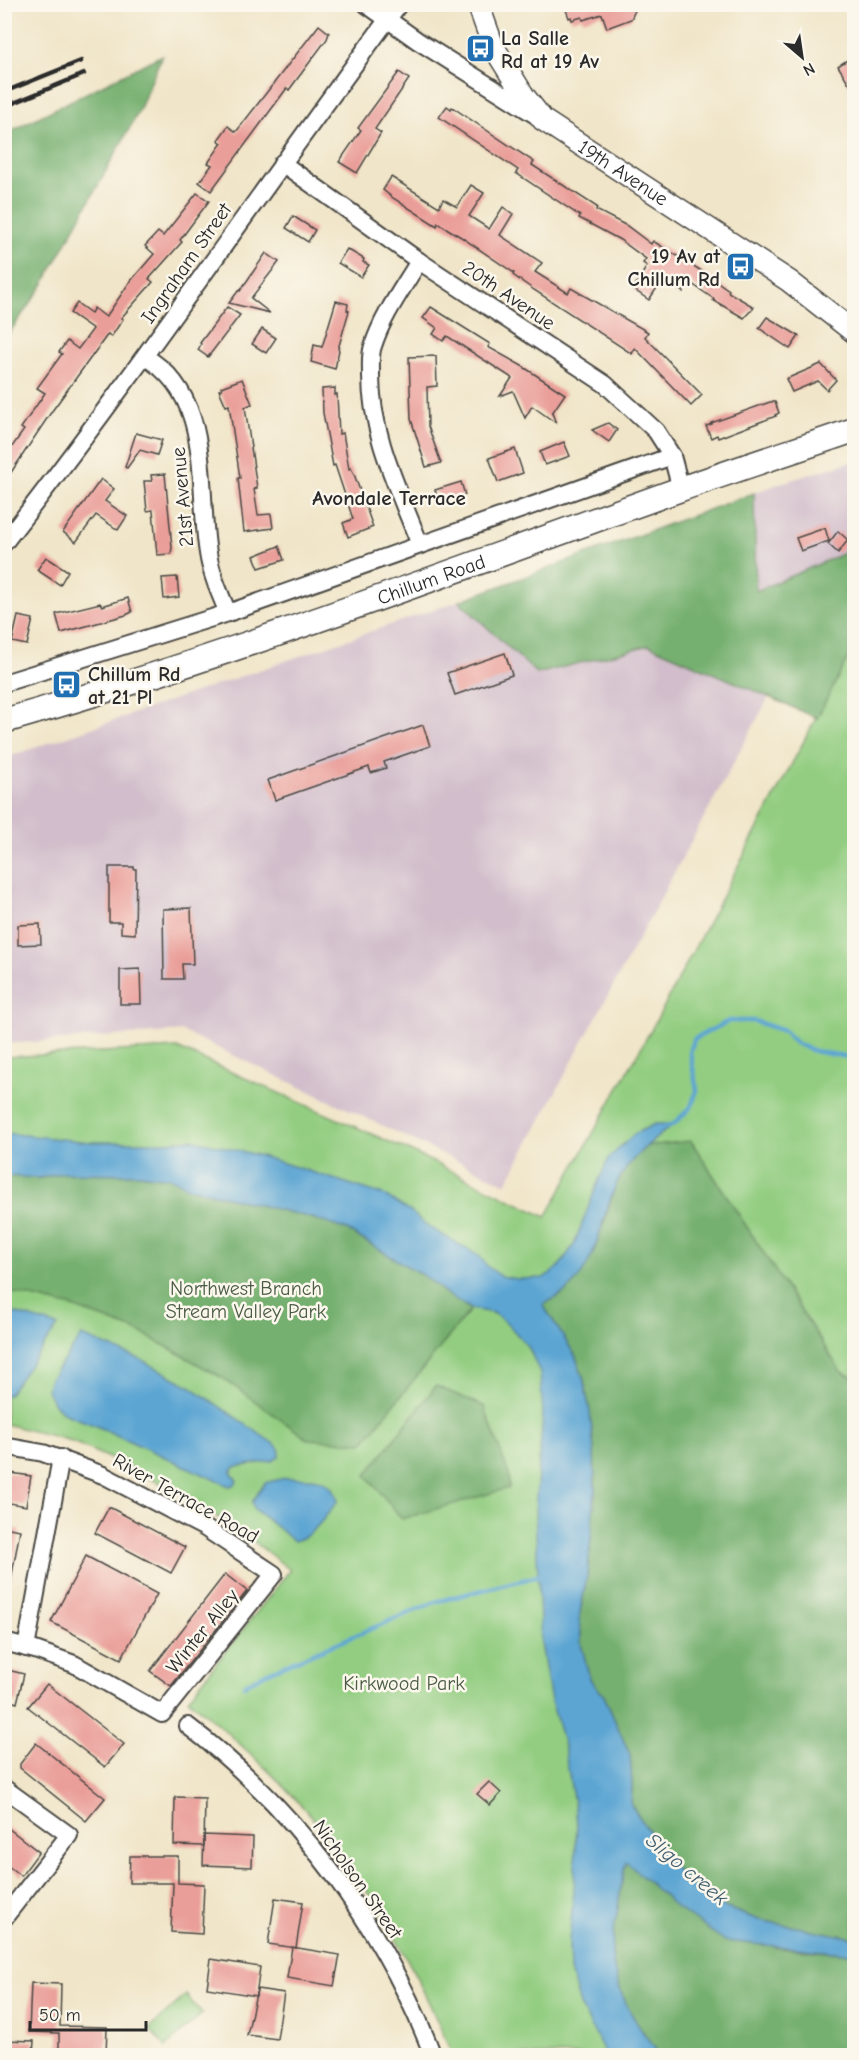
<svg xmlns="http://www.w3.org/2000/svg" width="859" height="2060" font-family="'Comic Neue',sans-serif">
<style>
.industrial{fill:#d1bdcb}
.green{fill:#93cd81;stroke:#5f7c56;stroke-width:1.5}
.forest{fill:#76b06f;stroke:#506e4d;stroke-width:1.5}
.water{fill:#5ca5d3;stroke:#44687f;stroke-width:1.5}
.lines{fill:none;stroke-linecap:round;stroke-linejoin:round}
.stream{stroke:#5ca5d3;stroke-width:4.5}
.building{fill:#ea9e99}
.minor-casing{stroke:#494743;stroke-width:20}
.tertiary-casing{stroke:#494743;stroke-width:24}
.secondary-casing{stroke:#494743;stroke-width:27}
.minor{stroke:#fff;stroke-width:16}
.tertiary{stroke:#fff;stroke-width:21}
.secondary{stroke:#fff;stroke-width:24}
.rail{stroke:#2b2b2b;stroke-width:4.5}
.labels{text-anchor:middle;stroke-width:5;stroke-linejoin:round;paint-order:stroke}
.poi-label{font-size:20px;font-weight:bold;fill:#2b2b2b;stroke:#fbf7ec;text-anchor:start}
.street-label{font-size:20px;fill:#2b2b2b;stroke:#fbf7ec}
.park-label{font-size:20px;fill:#4a5c45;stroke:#fbf7ec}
.neighbourhood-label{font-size:21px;font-weight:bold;fill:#2b2b2b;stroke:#fbf7ec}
.water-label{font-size:21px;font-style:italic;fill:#3f5c6e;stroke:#fbf7ec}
</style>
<rect width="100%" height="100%" fill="#fbf7ec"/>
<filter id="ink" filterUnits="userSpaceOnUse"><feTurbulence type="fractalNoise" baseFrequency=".0167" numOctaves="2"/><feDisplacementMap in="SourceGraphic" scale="12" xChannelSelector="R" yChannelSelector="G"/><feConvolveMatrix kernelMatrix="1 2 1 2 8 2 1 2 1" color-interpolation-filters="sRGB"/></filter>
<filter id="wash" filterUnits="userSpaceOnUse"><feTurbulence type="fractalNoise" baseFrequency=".008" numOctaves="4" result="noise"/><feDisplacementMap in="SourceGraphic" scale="24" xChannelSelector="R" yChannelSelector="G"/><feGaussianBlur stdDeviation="1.35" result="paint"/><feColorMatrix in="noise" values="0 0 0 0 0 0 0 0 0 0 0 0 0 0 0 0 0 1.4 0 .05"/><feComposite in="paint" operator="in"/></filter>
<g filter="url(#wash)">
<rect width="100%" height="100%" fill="#f0e5c8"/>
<!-- industrial -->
<path class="industrial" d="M854,461V540L506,1184L182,1031L5,1044V758L459,601L781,483Z"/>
<!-- green -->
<g class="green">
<path d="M854,646V2055H452C413,1960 362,1871 292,1795C260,1761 224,1729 188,1699L290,1570L247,1536L186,1497L127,1466L68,1440L5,1424V1057L177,1048L410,1151L546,1217L661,1012Z"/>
<path d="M186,1995L202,2014L166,2047L149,2029Z"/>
</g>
<!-- forest -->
<g class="forest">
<path d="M162,55L139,111L43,285L5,339V134Z"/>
<path d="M754,493L756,591L854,549V589L847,604L854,608V646L817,718L649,645L537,674L459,601Z"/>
<path d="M691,1141L841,1372L854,1377V1938L759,1920L724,1907L696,1889L674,1867L631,1805L632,1785L630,1755L604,1696L590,1679L581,1644L580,1612L588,1572L595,1490L594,1451L590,1412L583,1377L575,1355L543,1305L566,1291L595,1249L616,1184L629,1163L645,1146Z"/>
<path d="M62,1173L140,1174L171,1178L190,1188L309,1217L347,1230L427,1278L448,1295L471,1309L363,1443L308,1439L221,1377L142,1333L73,1307L5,1291V1176L40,1178Z"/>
<path d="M436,1386L484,1406L509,1475V1488L402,1519L366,1475Z"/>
<path d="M626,1861L647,1879L778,1948L854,1954V2055H660C636,2025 615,1993 612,1953C611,1937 616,1922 618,1907C620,1891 622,1877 626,1861Z"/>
</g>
<!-- water -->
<g class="water">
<path d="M655,1124H674C652,1141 630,1157 617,1183C599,1219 600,1263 566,1291C559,1296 550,1300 543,1305L575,1355L583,1377L590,1412L594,1451L595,1490L588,1572L580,1612L581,1644L590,1679L604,1696L630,1755L632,1785L631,1805L674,1867L696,1889L724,1907L759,1920L854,1938V1954L725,1941L677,1908L626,1862C622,1877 620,1892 618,1907C616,1922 611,1937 612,1953C615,1993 636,2025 660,2055H606L580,2005L570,1971L569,1941L574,1891L577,1821L564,1746L550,1696L541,1643L535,1510L543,1414L540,1373L529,1348L508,1324L493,1313L471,1309L448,1295L427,1278L347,1230L309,1217L190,1188L171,1178L140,1174L62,1173L40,1178L5,1176V1133L90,1142H169L191,1139L261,1156L384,1195L411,1212L427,1226L479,1256L488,1267L501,1276L517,1279L543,1278L558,1268L574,1245L598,1182L609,1158L634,1134Z"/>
<path d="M5,1310L58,1326L8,1395H4Z"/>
<path d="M82,1336L142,1360L191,1387L277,1446L280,1451L279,1457L272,1461L235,1467L231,1472L237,1481L234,1485L229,1486L94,1425L65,1414L54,1404L47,1390L49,1380Z"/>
<path d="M285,1478C309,1478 330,1473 338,1501C326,1515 313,1537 294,1541L254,1509L252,1502L265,1483Z"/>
</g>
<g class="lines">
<!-- stream -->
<g class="stream">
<path d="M669,1126L674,1124L691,1107L697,1090L690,1053L694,1039L729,1021H754L784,1031L797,1044L814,1051L854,1058"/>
<path d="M244,1685L268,1672L435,1602L542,1575"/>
</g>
</g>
<g id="blocks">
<!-- building -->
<g class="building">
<path d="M564,4H638L631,19L607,28L602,14L583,20L582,17L572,20L571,17L569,18Z"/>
<path d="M319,25L329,33L327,39L289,90L287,88L211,191L199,182L212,165L208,163L222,143L218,140L228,126L236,132Z"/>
<path d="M855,55V93L838,66Z"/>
<path d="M399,72L409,79L375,129L381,133L357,173L339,162L361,130L358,128Z"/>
<path d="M447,106L451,109L452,107L534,162L532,165L597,207L596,210L627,226L651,244L653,241L700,270L729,290L728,292L754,307L744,318L713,300L714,299L689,282L683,292L662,280L649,300L633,289L647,266L643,263L646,259L620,240L579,218L580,216L516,173L518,170L439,117Z"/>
<path d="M391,177L439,207L443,199L457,207L471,185L484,193L469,216L489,229L503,207L513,214L500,235L542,263L535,272L568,293L571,288L648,332L645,337L702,395L691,406L635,348L632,354L534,290L513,275L514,273L461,237L438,223L437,226L393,198L383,190Z"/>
<path d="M197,193L209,201L180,240L182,242L149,279L153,282L121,318L123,319L111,337L108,334L52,411L4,483V458L24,430L21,428L45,393L37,388L62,354L59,352L67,341L78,349L93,329L70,313L77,303L91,313L94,308L106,317L129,283L154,254L145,246L158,232L163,236Z"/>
<path d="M293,216L315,230L308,242L286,228Z"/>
<path d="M347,249L364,259L363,262L369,265L361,277L338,263Z"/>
<path d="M266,253L279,262L251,298L270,313L229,303L239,290L240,291Z"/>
<path d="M336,301L348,304L347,310L349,311L338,349L339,350L335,369L311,362L314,345L322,347Z"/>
<path d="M227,307L240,315L208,357L198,350L201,344L200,343Z"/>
<path d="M431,307L490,344L488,347L522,366L565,394L552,413L556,423L532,406L525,418L513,391L500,396L512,378L447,336L443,341L433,334L437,328L423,318Z"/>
<path d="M767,317L799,336L790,349L759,328Z"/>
<path d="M262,329L276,338L266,353L252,344Z"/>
<path d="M436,356L437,386L427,387L428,426L441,463L426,467L411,419L409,357Z"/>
<path d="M821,364L836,380L827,390L818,381L792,392L786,379Z"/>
<path d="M242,379L252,404L245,407L257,488L254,489L258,515L271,514L273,528L244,532L238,478H240L229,405L226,406L219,390L222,389L221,387Z"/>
<path d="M335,388V395L337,394L339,434L343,433L349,469L351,468L354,474L373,527L348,537L343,523L353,519L335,465L333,466L323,413L322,389Z"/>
<path d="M770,402H775L779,413L775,415L776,416L718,438L717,435L711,438L706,426L712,424L711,423Z"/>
<path d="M608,423L617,430L609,442L592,430Z"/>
<path d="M136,433L162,440L157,455L140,450L127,468L125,467Z"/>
<path d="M564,442L570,456L545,465L540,452Z"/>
<path d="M515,449L523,473L498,482L489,458Z"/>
<path d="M165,474L172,547L171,554L157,555L153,510L147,511L144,481H152L151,475Z"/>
<path d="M101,479L114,489L105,501L127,516L118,530L96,515L76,542L63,532Z"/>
<path d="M461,482L465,495L439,503L435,490Z"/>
<path d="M825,528L829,541L801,551L796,538Z"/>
<path d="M838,531L848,540L838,553L828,544Z"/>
<path d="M279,546L284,560L259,568L254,556Z"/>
<path d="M46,557L68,571L60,585L37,570Z"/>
<path d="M177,577L179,597L164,599L162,578Z"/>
<path d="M128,598L132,612L126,615L61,633L56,614L100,603L102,606Z"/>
<path d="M18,616L33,619L27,645L12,642Z"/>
<path d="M505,653L512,675L455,695L447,673Z"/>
<path d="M423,725L430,746L384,762L386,768L371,773L369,767L275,800L268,780Z"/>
<path d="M109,867H134V869H136L135,934L121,933V922H109Z"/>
<path d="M191,908L193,964H182L183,979H164L163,909Z"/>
<path d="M40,924L41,944L18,945V925Z"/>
<path d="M140,969L141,1004H120V970Z"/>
<path d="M4,1472L31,1476L26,1506L4,1502Z"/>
<path d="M109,1507L185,1547L171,1573L95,1533Z"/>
<path d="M4,1527L20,1530L11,1580L4,1579Z"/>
<path d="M86,1556L157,1594L121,1659L51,1622Z"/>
<path d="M225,1574L247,1591L171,1686L150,1671Z"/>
<path d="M4,1669L24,1674L17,1703L4,1699Z"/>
<path d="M47,1684L124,1744L105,1767L28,1707Z"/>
<path d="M36,1743L105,1798L86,1821L20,1768V1764Z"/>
<path d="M489,1782L501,1793L490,1805L477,1794Z"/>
<path d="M175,1797L205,1798L204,1846L174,1845Z"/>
<path d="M4,1825L39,1852L21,1876L4,1863Z"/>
<path d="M204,1835L253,1837L252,1867L203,1865Z"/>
<path d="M130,1856H178V1883L204,1884L202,1934L171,1932L173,1883H129Z"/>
<path d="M275,1898L303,1902L296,1948L268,1944Z"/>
<path d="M292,1947L340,1955L334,1986L287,1978Z"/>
<path d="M211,1959L260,1967L256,1996L207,1988Z"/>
<path d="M31,1983L61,1984L60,2026L107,2027L106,2055L59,2054V2033L29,2032Z"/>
<path d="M257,1989L284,1993L277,2039L247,2035Z"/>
<path d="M4,2040L34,2041L33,2055H4Z"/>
</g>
</g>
</g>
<g filter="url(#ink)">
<use href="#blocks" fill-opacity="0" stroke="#494743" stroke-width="1.5"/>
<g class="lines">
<defs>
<g id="minor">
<path d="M366,4L418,41L534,114"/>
<path d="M282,163L419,261L605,384L656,431L672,456L681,489"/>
<path d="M419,261C403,288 383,315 373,346C370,354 371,365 371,373C370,434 399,490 420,545"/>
<path d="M145,357C214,396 197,487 208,553C211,574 220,594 228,613"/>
<path d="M4,543C141,368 266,183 399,4"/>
<path d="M4,683L228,613L672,456"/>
<path d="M4,1446L43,1453L103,1475L205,1528L274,1574L162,1714L74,1664L35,1650L4,1642"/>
<path d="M26,1648L61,1458"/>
<path d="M188,1726C297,1809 384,1927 433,2056"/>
<path d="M4,1788L69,1835L4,1918"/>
</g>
<g id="tertiary">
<path id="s1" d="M478,4L493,46L524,96L543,120L789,281L854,332"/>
</g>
<g id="secondary">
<path id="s2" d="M4,721C233,655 455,570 678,490C737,469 796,450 854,430"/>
</g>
</defs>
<!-- minor casing -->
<use href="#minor" class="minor-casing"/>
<!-- tertiary casing -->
<use href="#tertiary" class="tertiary-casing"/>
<!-- secondary casing -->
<use href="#secondary" class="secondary-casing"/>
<!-- minor -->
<use href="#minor" class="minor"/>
<!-- tertiary -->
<use href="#tertiary" class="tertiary"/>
<!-- secondary -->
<use href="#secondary" class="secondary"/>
<!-- rail -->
<g class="rail">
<path d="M4,92L81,61"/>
<path d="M4,107L84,74"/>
</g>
</g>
</g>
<!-- icons -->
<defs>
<symbol id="bus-square" viewBox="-11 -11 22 22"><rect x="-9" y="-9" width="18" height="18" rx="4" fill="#1f6fb2" stroke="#fbf7ec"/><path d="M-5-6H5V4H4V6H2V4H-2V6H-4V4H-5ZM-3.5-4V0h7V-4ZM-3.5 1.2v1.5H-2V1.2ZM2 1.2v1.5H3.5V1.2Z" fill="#fff"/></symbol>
</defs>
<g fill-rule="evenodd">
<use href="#bus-square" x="464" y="32" width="33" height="33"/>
<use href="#bus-square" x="724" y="250" width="33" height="33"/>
<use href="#bus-square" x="50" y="668" width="33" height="33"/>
</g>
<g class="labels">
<!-- poi labels -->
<g class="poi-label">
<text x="501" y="45">La Salle<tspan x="501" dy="23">Rd at 19 Av</tspan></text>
<text x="720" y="263" text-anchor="end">19 Av at<tspan x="720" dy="23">Chillum Rd</tspan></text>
<text x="88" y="681">Chillum Rd<tspan x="88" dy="23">at 21 Pl</tspan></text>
</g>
<!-- street labels -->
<g class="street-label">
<text dy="7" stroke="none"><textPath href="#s1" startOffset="230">19th Avenue</textPath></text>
<text transform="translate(186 263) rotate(-55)" y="7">Ingraham Street</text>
<text transform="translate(509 295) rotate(34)" y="7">20th Avenue</text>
<text transform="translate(182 497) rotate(-95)" y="7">21st Avenue</text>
<text dy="7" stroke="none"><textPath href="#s2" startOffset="450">Chillum Road</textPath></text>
<text transform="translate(186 1498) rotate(29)" y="7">River Terrace Road</text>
<text transform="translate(202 1631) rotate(-51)" y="7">Winter Alley</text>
<text transform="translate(358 1879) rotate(55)" y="7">Nicholson Street</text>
</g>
<!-- park labels -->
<g class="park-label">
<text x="246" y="1295">Northwest Branch<tspan x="246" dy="23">Stream Valley Park</tspan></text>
<text x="404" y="1690">Kirkwood Park</text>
</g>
<!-- neighbourhood labels -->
<g class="neighbourhood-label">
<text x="389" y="505">Avondale Terrace</text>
</g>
<!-- water labels -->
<g class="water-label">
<text transform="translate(687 1869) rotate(40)" y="7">Sligo creek</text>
</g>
</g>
<!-- margin -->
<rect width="859" height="2060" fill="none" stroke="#fbf7ec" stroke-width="24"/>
<!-- north arrow -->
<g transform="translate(802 57) rotate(151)" stroke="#fbf7ec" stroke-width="4.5" paint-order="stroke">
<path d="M0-4.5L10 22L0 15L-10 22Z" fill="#2b2b2b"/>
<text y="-9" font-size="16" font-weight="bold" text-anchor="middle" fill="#2b2b2b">N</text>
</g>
<!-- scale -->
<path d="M30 2021v9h116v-9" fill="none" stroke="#2b2b2b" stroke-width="3"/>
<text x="39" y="2021" font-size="18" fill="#2b2b2b" stroke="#fbf7ec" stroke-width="4.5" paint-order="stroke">50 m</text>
</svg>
